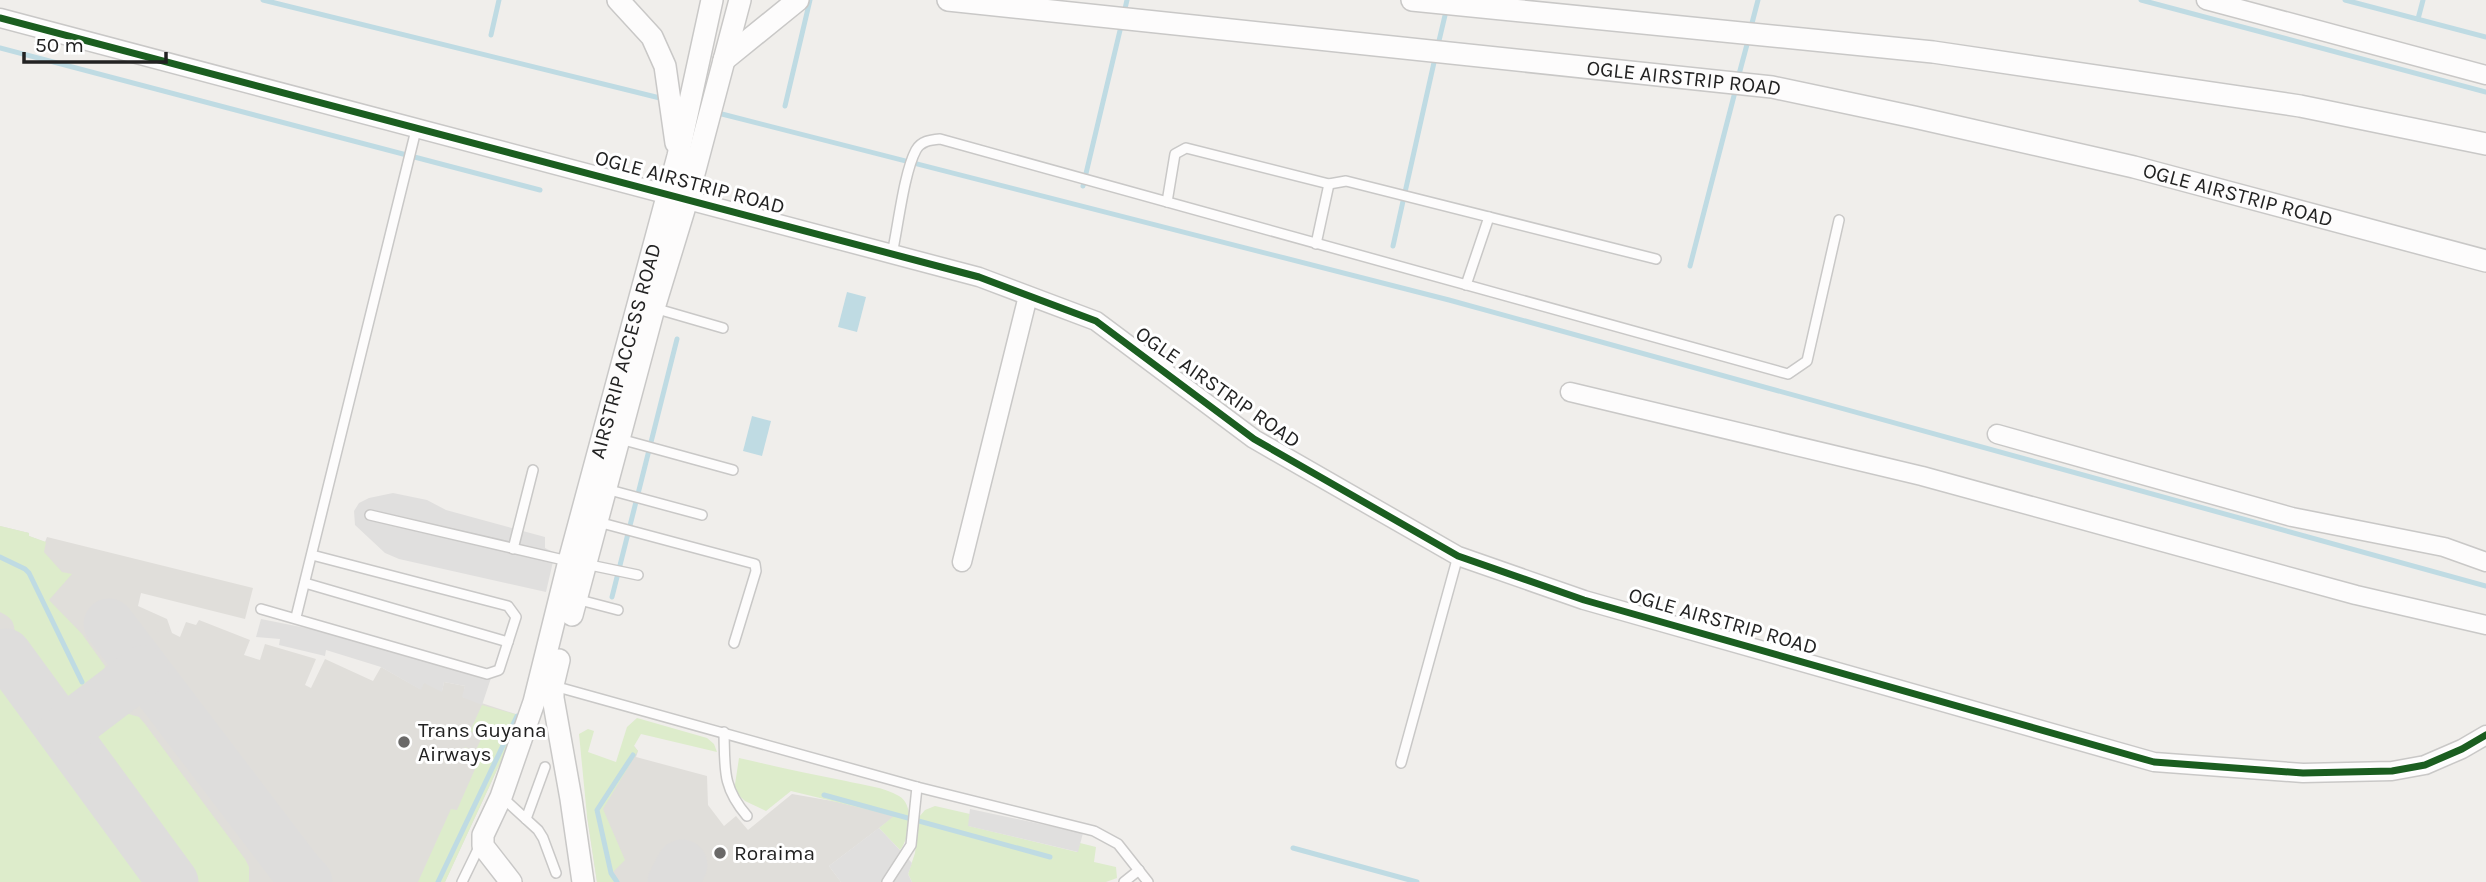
<svg xmlns="http://www.w3.org/2000/svg" width="2486" height="882" font-family="Karla,sans-serif">
<style>
.airport{fill:#e0deda}
.grass{fill:#ddeccb}
.parking{fill:#e0dfde}
.water{fill:#bfdbe3}
.lines{fill:none;stroke-linecap:round;stroke-linejoin:round}
.stream{stroke:#bfdbe3;stroke-width:5}
.taxiway{stroke:#dedddc;stroke-width:51}
.service-casing{stroke:#c9c8c7;stroke-width:12}
.minor-casing{stroke:#c9c8c7;stroke-width:21}
.tertiary-casing{stroke:#c9c8c7;stroke-width:24}
.service{stroke:#fdfcfc;stroke-width:9}
.minor{stroke:#fdfcfc;stroke-width:18}
.tertiary{stroke:#fdfcfc;stroke-width:21}
.cycleway-casing{stroke:#fff;stroke-width:11}
.cycleway{stroke:#1b5e20;stroke-width:7}
.poi-dot{fill:#6a6968;stroke:#fff;stroke-width:2.5}
.labels{text-anchor:middle;stroke-width:6;stroke-linejoin:round;paint-order:stroke}
.street-label{font-size:21px;fill:#222;stroke:#fff}
.poi-label{font-size:21px;fill:#222;stroke:#fff;text-anchor:start}
</style>
<rect width="100%" height="100%" fill="#f0eeeb"/>
<!-- airport -->
<g class="airport">
<path d="M0,526L29,533V536L45,542L47,537L253,588L245,619L141,593L138,606L167,619L172,633L180,637L186,622L196,625L199,620L250,640L244,655L260,660L265,644L316,659L305,685L311,688L325,659L373,681L381,667L420,689L424,682L442,691L444,682L465,686L463,697L522,716L445,882H0Z"/>
<path d="M634,746L638,751L636,757L707,776L708,805L724,826L736,816L748,830L792,794L838,802L895,816L829,866L841,882H597L587,816Z"/>
</g>
<!-- grass -->
<g class="grass">
<path d="M0,526L29,533V536L46,542L44,552L62,572L72,574L49,600L82,634L105,666L99,688L83,704C75,704 68,705 61,701C53,696 20,652 17,643C12,628 19,621 0,612Z"/>
<path d="M0,659L147,869L155,882H0Z"/>
<path d="M482,705L522,716L445,882H418L451,809L457,810L479,760L463,752L465,747L475,752L482,737L470,731Z"/>
<path d="M122,712L139,717L145,724L245,859L249,867V882H192L95,748C92,728 102,715 122,712Z"/>
<path d="M637,718L707,738L714,744L717,752L641,734L634,746L638,751L603,809L625,860L612,873L618,882H597L587,816L579,734L588,729L594,731L588,752L616,762L627,727Z"/>
<path d="M739,758C774,766 810,774 846,781C863,785 884,787 899,796C915,805 910,838 900,850L879,828L894,816L791,791L766,811L745,801L734,791Z"/>
<path d="M935,806L970,814L969,826L1077,852L1080,843L1096,847L1094,862L1116,867L1117,878L1106,882H912L908,874L915,853L919,817L925,810Z"/>
</g>
<!-- parking -->
<g class="parking">
<path d="M393,493L427,500L446,510L545,537V548L555,553L546,592L399,559L385,553L355,525L354,511L359,503L369,498Z"/>
<path d="M261,619L331,633L491,678L482,705L462,697L465,686L444,682L442,692L424,683L421,690L381,667L326,650L325,656L279,645L280,639L256,637Z"/>
<path d="M970,809L1083,833L1078,852L968,826Z"/>
<path d="M879,828L912,863L908,874L912,882H841L829,866Z"/>
</g>
<!-- water -->
<g class="water">
<path d="M847,292L866,297L857,332L838,327Z"/>
<path d="M752,416L771,421L762,456L743,451Z"/>
</g>
<g class="lines">
<!-- stream -->
<g class="stream">
<path d="M263,0L664,99"/>
<path d="M2141,0L2486,92"/>
<path d="M2345,0L2486,37"/>
<path d="M1124,13L1127,0"/>
<path d="M2418,19L2423,0"/>
<path d="M1751,27L1758,0"/>
<path d="M491,35L499,0"/>
<path d="M1438,45L1447,7"/>
<path d="M0,48L540,190"/>
<path d="M1738,78L1749,37"/>
<path d="M785,106L810,0"/>
<path d="M714,112L1449,300L2486,586"/>
<path d="M1083,186L1122,22"/>
<path d="M1393,246L1435,58"/>
<path d="M1690,266L1736,88"/>
<path d="M0,557L25,569L29,573L82,682"/>
<path d="M612,597L677,339"/>
<path d="M824,795L1050,857"/>
<path d="M1293,848L1417,882"/>
<path d="M438,882L517,716"/>
<path d="M617,882L611,873L597,810L633,755"/>
</g>
<!-- taxiway -->
<g class="taxiway">
<path d="M109,624L297,871L307,882"/>
<path d="M6,654L173,882"/>
<path d="M64,731L143,671"/>
<path d="M673,882L682,865"/>
</g>
<defs>
<g id="service">
<path d="M1167,202L1175,154L1186,148L1329,184L1346,181L1656,259"/>
<path d="M1316,244L1329,184"/>
<path d="M892,254C898,227 904,172 916,150C921,141 930,140 940,139L1788,374L1807,361L1839,220"/>
<path d="M1466,285L1489,217"/>
<path d="M654,308L723,328"/>
<path d="M620,439L733,470"/>
<path d="M606,489L702,515"/>
<path d="M370,515L568,561"/>
<path d="M598,522L755,564L756,571L734,643"/>
<path d="M513,549L533,470"/>
<path d="M585,564L638,575"/>
<path d="M305,583L508,642"/>
<path d="M576,599L618,610"/>
<path d="M261,609L487,674L499,670L516,617L508,606L312,555"/>
<path d="M296,617L416,130"/>
<path d="M554,686L917,787L1094,831L1118,844L1148,882"/>
<path d="M724,732C725,769 722,787 747,816"/>
<path d="M1401,763L1458,556"/>
<path d="M503,798L538,830L543,838L556,873"/>
<path d="M526,819L545,767"/>
<path d="M462,882L480,845"/>
<path d="M887,882L911,845L917,787"/>
<path d="M1124,882L1139,870"/>
</g>
<g id="minor">
<path d="M2206,0L2486,75"/>
<path d="M0,18L979,277L1096,321L1254,439L1458,556L1584,600L2154,762L2303,773L2392,771L2425,765L2462,749L2486,735"/>
<path d="M1570,392L1922,476L2356,595L2486,625"/>
<path d="M1997,434L2292,517L2444,547L2486,562"/>
<path d="M962,562L1028,296"/>
</g>
<g id="tertiary">
<path d="M618,0L652,37L665,66L676,143"/>
<path id="s1" d="M948,0L1772,87L1914,117L2134,167L2486,261"/>
<path d="M1412,0L1933,52L2300,106L2486,144"/>
<path d="M724,60L798,0"/>
<path d="M572,615L654,308L687,200L740,0"/>
<path d="M559,660L553,685V698L571,799L583,882"/>
<path id="s2" d="M511,882L483,846V835L501,797L534,702L569,561L678,156L712,0"/>
</g>
</defs>
<!-- service casing -->
<use href="#service" class="service-casing"/>
<!-- minor casing -->
<use href="#minor" class="minor-casing"/>
<!-- tertiary casing -->
<use href="#tertiary" class="tertiary-casing"/>
<!-- service -->
<use href="#service" class="service"/>
<!-- minor -->
<use href="#minor" class="minor"/>
<!-- tertiary -->
<use href="#tertiary" class="tertiary"/>
<defs>
<path id="cycleway" d="M0,18L979,277L1096,321L1254,439L1458,556L1584,600L2154,762L2303,773L2392,771L2425,765L2462,749L2486,735"/>
</defs>
<!-- cycleway casing -->
<use href="#cycleway" class="cycleway-casing"/>
<!-- cycleway -->
<use href="#cycleway" class="cycleway"/>
</g>
<!-- markers -->
<g class="poi-dot">
<circle cx="404" cy="742" r="7"/>
<circle cx="720" cy="853" r="7"/>
</g>
<g class="labels">
<!-- street labels -->
<g class="street-label">
<text dy="7" stroke="none"><textPath href="#s1" startOffset="740">OGLE AIRSTRIP ROAD</textPath></text>
<text transform="translate(690 182) rotate(15)" y="7">OGLE AIRSTRIP ROAD</text>
<text dy="7" stroke="none"><textPath href="#s1" startOffset="1307">OGLE AIRSTRIP ROAD</textPath></text>
<text dy="7" stroke="none"><textPath href="#s2" startOffset="562">AIRSTRIP ACCESS ROAD</textPath></text>
<text transform="translate(1218 387) rotate(35)" y="7">OGLE AIRSTRIP ROAD</text>
<text transform="translate(1723 621) rotate(16)" y="7">OGLE AIRSTRIP ROAD</text>
</g>
<!-- poi labels -->
<g class="poi-label">
<text x="418" y="737">Trans Guyana<tspan x="418" dy="24">Airways</tspan></text>
<text x="734" y="860">Roraima</text>
</g>
</g>
<!-- scale -->
<path d="M24 52v10h142v-10" fill="none" stroke="#222222" stroke-width="3.5"/>
<text x="35" y="52" font-size="21" fill="#222222" stroke="#ffffff" stroke-width="5" paint-order="stroke">50 m</text>
</svg>
